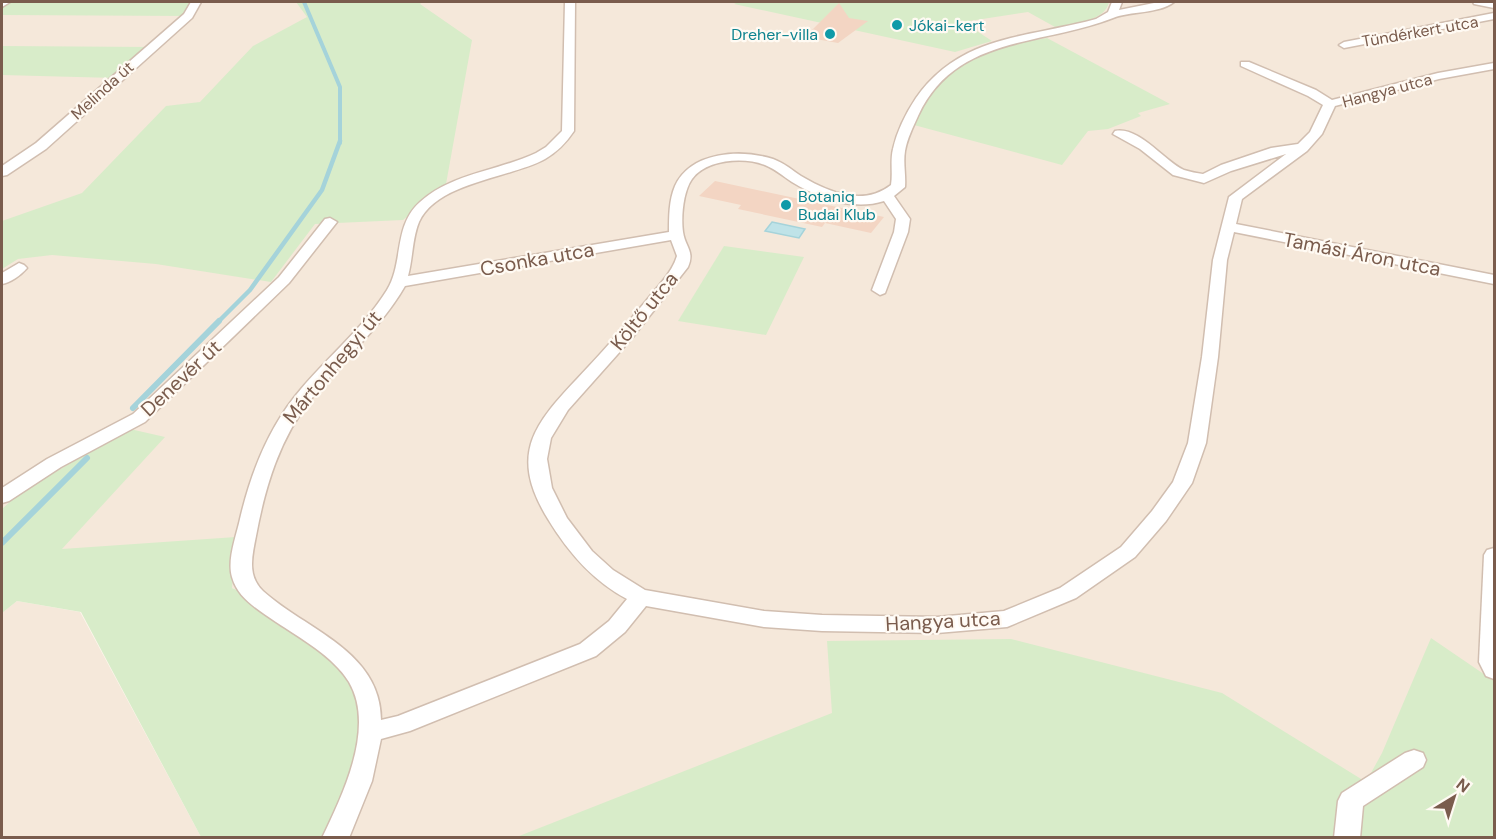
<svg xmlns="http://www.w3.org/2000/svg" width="1496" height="839" font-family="'DM Sans',sans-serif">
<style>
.residential{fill:#f5e8da}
.green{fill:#d8ecc9}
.water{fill:#bfe3e8;stroke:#a5d3da;stroke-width:1.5}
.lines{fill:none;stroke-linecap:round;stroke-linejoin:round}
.stream-far2{stroke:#a5d3da;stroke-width:4}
.stream-far1{stroke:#a5d3da;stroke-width:4.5}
.stream{stroke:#a5d3da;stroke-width:6}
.building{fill:#f3d5c3}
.minor-casing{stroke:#d1beb0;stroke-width:3}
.minor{fill:#fff;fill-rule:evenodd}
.culture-dot{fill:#0f9aa8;stroke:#fffaf3;stroke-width:2}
.labels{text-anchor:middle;stroke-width:4.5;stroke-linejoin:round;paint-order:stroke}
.far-culture-label{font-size:16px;fill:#0d838f;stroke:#fffaf3;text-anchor:start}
.far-street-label{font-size:16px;fill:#7a5c4d;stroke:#fffaf3}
.street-label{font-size:20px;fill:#7a5c4d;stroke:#fffaf3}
</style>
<rect width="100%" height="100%" fill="#fdf6ec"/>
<!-- residential -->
<g class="residential">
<path d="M2,2H1494V837H335L260,600L232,588L61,549L164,437L2,509Z"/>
<path d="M17,601L80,612L201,837L2,838V613Z"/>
</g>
<!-- green -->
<g class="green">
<path d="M5,2H196L188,16L2,15V4Z"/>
<path d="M296,2H422L420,4L472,40L446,184L403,220L315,224L271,282L156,264L52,255L18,259L2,269V221L82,193L166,106L200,102L253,46L307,17Z"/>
<path d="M738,2H1109C1105,22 1071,24 1055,27L1028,12L963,22L992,41L955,52L734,4Z"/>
<path d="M1047,38L1170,104L1138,113L1141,116L1108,129L1088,131L1062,165L914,125C922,111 929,93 940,81C967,52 1009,44 1047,38Z"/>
<path d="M2,46L151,47L115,78L2,75Z"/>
<path d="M724,246L804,257L766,335L678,321Z"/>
<path d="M130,429L165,437L62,549L236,537L232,588L260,600L340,657L371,732L335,838L201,837L81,612L17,601L2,613V509L22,491Z"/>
<path d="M1431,638L1494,681V837L514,838L832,713L827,641L1011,639L1222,693L1366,782L1382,753Z"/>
</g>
<!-- water -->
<path class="water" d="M772,222L805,229L799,238L765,231Z"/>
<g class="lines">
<!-- stream-far2 -->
<path class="stream-far2" d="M304,2L340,87V143"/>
<!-- stream-far1 -->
<path class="stream-far1" d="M217,323L250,290L322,190L340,141"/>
<!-- stream -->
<g class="stream">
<path d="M133,408L219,321"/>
<path d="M2,543L87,458"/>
</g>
</g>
<!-- building -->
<g class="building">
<path d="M839,3L849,18L868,21L838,43L805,37Z"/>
<path d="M715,181L884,217L871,233L825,223L822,227L738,209L741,205L699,196Z"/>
</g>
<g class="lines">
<defs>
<g id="minor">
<path d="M2,2H10L2,7Z"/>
<path d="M191,2H201L192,18L46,149L7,175L2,176V166L36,143L184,14Z"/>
<path d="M565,2H575L574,131C566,143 557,152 545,159C511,178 437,182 419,222C412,239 413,258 408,276L669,232C669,217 669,200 675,186C691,151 741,149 773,159C784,163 792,170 801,176C828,192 863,207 891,185C893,173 890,161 893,149C897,131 906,113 916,98C961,34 1028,38 1096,19L1108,12L1112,2H1122L1119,10L1159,2H1174C1159,14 1130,11 1113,18C1042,46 955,35 918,116C913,127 907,139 905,151C903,163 906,175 905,187L894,196L910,219L908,232L885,293L880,295L872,290L894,232L896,219L884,201C853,211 818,198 792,182C783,176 775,169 765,165C744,157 707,159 692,179C683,192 681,217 683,232C685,247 695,251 688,267L633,337L568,410L551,438L547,459L552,488L567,518L592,551L613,570L645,590L764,611L822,615L937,617L1004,611L1060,588L1121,547L1152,511L1173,482L1188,443L1202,357L1213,260L1229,197L1286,154L1231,171L1204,183L1173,175L1140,149L1113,134L1115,131C1139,126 1164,161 1184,170C1190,172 1197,173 1203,174L1221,165L1271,148L1298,144L1310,132L1323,105L1308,96L1241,66V62H1249L1316,90L1332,100L1438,73L1494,63V69L1439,79L1335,106L1322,134L1307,151L1242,199L1236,224L1494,275V284L1234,232L1227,260L1218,357L1206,443L1192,483L1166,521L1135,557L1076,598L1007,627L937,633L822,631L764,627L646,606L625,632L596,656L410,731L381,739L372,781L349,838H322C342,796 376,728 349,682C333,656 300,638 276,622C259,610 238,599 232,577C227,560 236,537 240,519C251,472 269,426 301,389C329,356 364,327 387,290C404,262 393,226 420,202C452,173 498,171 536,153L546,147L562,131ZM671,240L677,256C672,273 657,287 646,301C627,323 609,345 589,366C541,418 504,448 548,519C568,552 593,581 627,599L609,621L580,644L398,716L381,720C381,651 306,630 263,591C247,576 252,556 256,536C265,487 280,437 312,398C342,360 381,328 405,286Z"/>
<path d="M1473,2H1494V8L1474,4Z"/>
<path d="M1494,13V19L1344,48L1339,45L1344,42Z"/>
<path d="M330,218L337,222L289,283L145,422L61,467L9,501L2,503V488L47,459L133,414L279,277L325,219Z"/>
<path d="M19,263L24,265L27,268C21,275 10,283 2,284V273Z"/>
<path d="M1494,548V679L1486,676L1479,662L1484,555L1487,550Z"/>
<path d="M1414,750L1423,753L1426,760L1423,767L1363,806L1360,838H1334L1338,801L1342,793L1405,753Z"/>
</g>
</defs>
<!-- minor casing -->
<use href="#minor" class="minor-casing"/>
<!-- minor -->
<use href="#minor" class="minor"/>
</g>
<!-- markers -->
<g class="culture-dot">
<circle cx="897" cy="25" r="6"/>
<circle cx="830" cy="34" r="6"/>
<circle cx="786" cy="205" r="6"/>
</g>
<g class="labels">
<!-- far-culture labels -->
<g class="far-culture-label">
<text x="909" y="31">Jókai-kert</text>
<text x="818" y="40" text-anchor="end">Dreher-villa</text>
<text x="798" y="202">Botaniq<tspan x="798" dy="18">Budai Klub</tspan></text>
</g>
<!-- far-street labels -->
<g class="far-street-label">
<text transform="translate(1420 31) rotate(-10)" y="6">Tündérkert utca</text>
<text transform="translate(102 90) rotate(-42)" y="6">Melinda út</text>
<text transform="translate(1387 90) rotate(-15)" y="6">Hangya utca</text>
</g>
<!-- street labels -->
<g class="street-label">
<text transform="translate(1362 254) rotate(11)" y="7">Tamási Áron utca</text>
<text transform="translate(537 259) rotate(-10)" y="7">Csonka utca</text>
<text transform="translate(644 311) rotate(-51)" y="7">Költő utca</text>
<text transform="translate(332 367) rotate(-50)" y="7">Mártonhegyi út</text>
<text transform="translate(181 378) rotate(-43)" y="7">Denevér út</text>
<text transform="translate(943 621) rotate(-3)" y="7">Hangya utca</text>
</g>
</g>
<!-- border -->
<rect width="1496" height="839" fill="none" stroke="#7a5c4d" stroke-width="6"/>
<!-- north arrow -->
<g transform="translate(1454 797) rotate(38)" stroke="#fffaf3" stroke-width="4.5" paint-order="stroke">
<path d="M0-4.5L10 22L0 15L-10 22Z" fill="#7a5c4d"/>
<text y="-9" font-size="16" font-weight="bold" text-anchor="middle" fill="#7a5c4d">N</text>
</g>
</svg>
